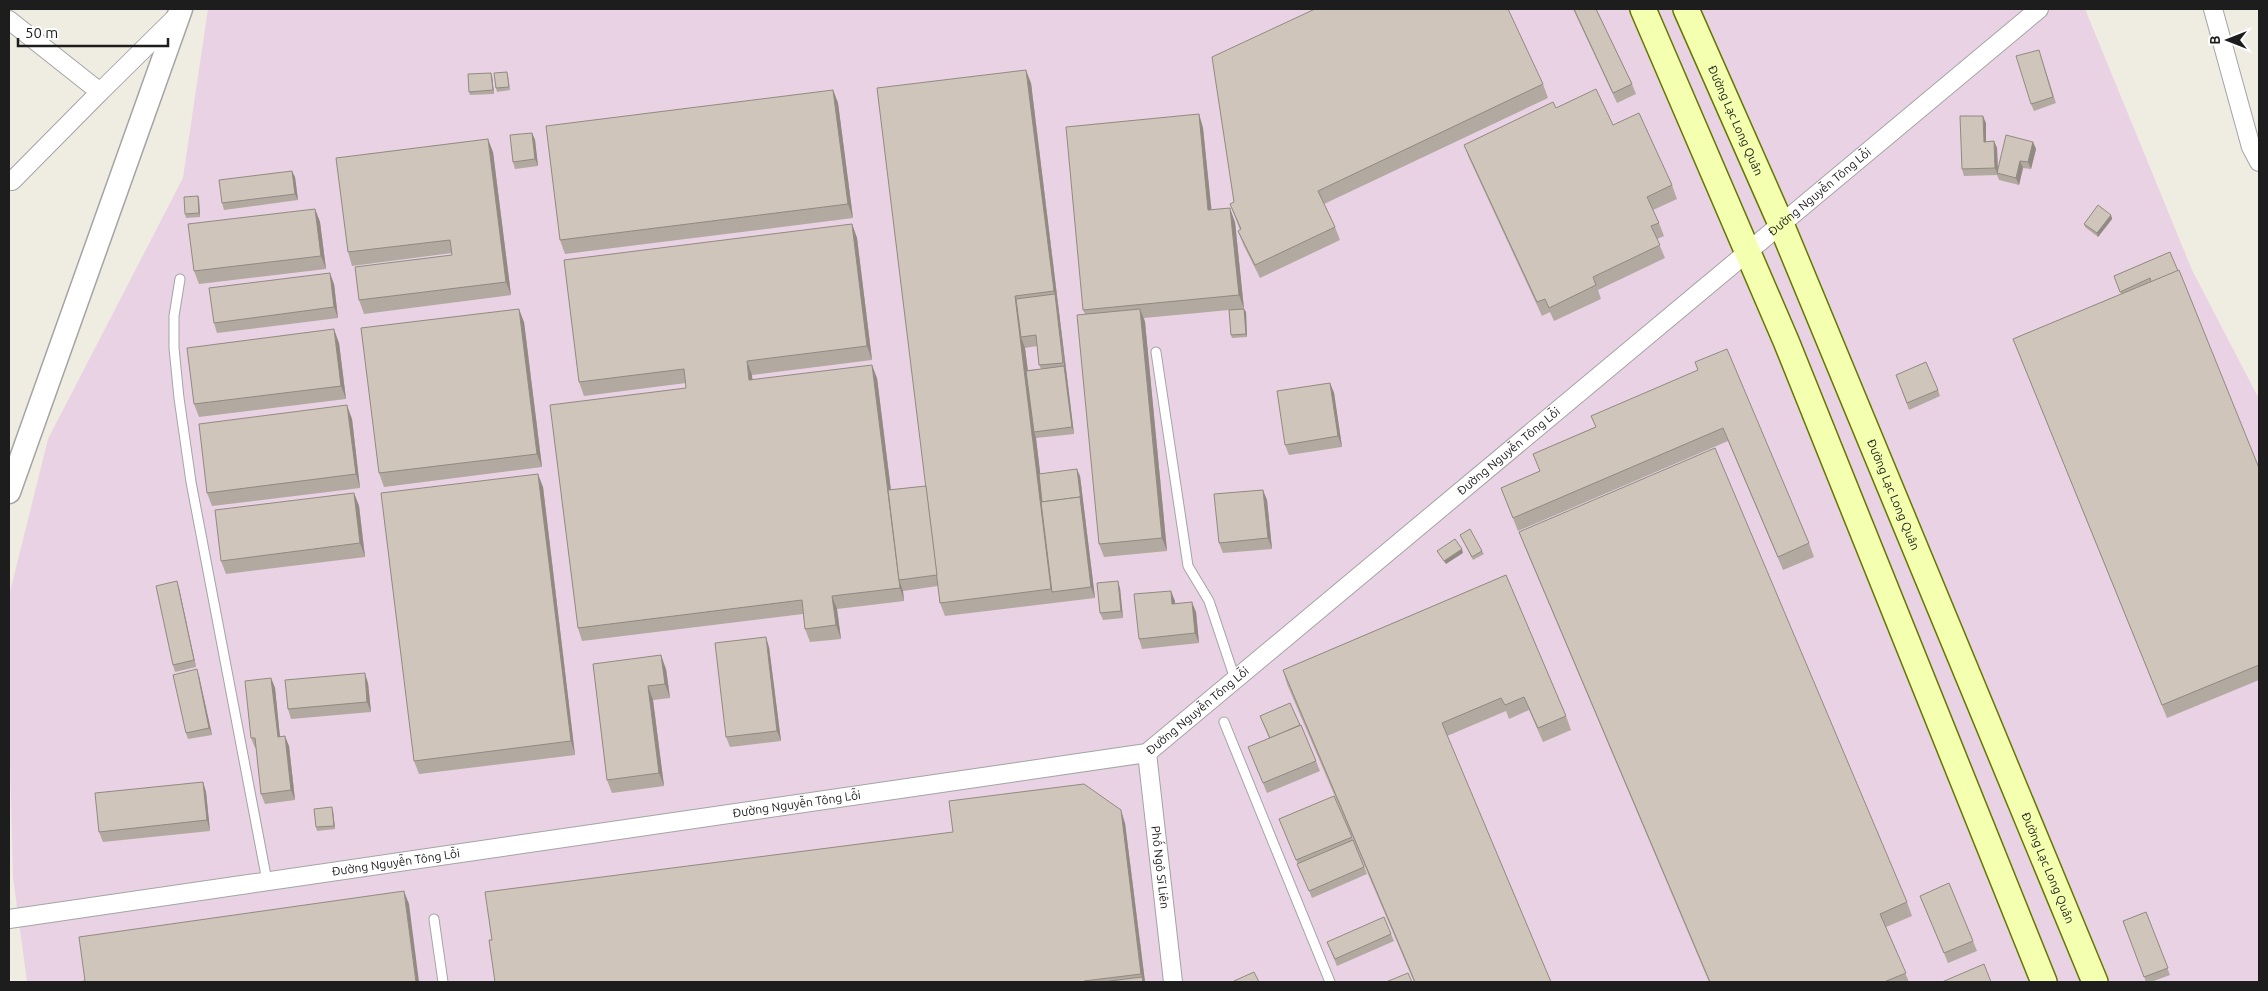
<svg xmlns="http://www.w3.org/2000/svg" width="2268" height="991" font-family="Ubuntu,sans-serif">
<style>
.industrial{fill:#e9d2e3}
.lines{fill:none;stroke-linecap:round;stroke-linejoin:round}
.service-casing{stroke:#a4a4a4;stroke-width:11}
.minor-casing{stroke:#a4a4a4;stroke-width:20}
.tertiary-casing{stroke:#a4a4a4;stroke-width:25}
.secondary-casing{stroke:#627800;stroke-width:28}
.service{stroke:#fff;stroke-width:9}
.minor{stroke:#fff;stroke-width:18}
.tertiary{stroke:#fff;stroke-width:22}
.secondary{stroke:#f5ffb0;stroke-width:25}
.wall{fill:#b2a9a0;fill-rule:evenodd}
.shaded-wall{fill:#918a82}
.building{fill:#cfc5ba;stroke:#918a82}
.labels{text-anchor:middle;stroke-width:4.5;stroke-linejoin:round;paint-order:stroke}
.street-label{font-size:12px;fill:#1d1d1d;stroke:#fff}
</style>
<rect width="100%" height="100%" fill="#efece1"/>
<!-- industrial -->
<path class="industrial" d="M208,9H2085L2192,270L2259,399V982H27L13,877L9,717V596L48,439L183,178Z"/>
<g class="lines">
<defs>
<g id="service">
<path d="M180,279L174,316V348L179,398L191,482L267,881"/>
<path d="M1156,352L1188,566L1209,601L1235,679"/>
<path d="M1224,722L1330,982"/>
<path d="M434,919L443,982"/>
</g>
<g id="minor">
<path d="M2213,9L2251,147L2259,162"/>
<path d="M9,20L100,92L178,15"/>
<path d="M9,179L12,181L100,92"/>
<path id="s1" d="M1147,753L1173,982"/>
<path id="s2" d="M9,919L1147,753L2039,9"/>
</g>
<path id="tertiary" d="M9,492L181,9"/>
<g id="secondary">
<path d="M1643,9L1786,341L2044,982"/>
<path id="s3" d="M1686,9L1781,224L2095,982"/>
</g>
</defs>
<!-- service casing -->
<use href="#service" class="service-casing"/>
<!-- minor casing -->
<use href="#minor" class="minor-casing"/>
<!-- tertiary casing -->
<use href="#tertiary" class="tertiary-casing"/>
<!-- secondary casing -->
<use href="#secondary" class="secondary-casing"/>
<!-- service -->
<use href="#service" class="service"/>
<!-- minor -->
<use href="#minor" class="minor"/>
<!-- tertiary -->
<use href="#tertiary" class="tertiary"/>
<!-- secondary -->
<use href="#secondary" class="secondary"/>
</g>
<!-- wall -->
<g class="wall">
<path d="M1573,9H1596L1632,84L1636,94L1617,103Z"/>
<path d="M2041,56L2056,103L2034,111L2031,104Z"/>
<path d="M491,73L492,76L494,94L470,95L469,92Z"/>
<path d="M508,75L510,90L497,92L496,88Z"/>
<path d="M1031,83L1074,434L1036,438L1040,474L1080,476L1095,598L945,616L940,603L938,586L903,591L904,601L837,609L841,639L810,642L805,629L803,614L582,641L578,628L686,388V383L584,396L579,382L852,224L857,238L872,360L752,375V380L877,378L891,490L926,486ZM1037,346L1039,365L1041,369L1028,370L1025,348Z"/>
<path d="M1543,84L1548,98L1324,204L1335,227L1340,240L1260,278L1243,244L1238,231L1240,230L1230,204Z"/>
<path d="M833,90L838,103L853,218L565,254L560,240Z"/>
<path d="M1556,108L1613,125L1672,185L1677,199L1653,210L1659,223L1664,236L1657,239L1665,258L1598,290L1601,299L1554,321L1550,312L1542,316L1469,158L1464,145Z"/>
<path d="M1199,114L1203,128L1211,210L1235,222L1244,309L1246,312L1247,337L1232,338L1231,335L1229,310L1144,318L1145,322L1167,551L1104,557L1099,544L1085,314L1083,310Z"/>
<path d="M1986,123V142L1994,141L1997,148L1998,170L2033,142L2036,149L2031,169L2023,168L2019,185L1999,180L1997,175L1964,176L1962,169Z"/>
<path d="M532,133L535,140L538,166L515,169L513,162Z"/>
<path d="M493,152L511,295L364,314L359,300L452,255V253L352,266L348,252Z"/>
<path d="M295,177L298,200L224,210L222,203Z"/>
<path d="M198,196L199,199L200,217L186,218L185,214Z"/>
<path d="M315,209L320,222L326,269L199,284L194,271Z"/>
<path d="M2111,215L2112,219L2098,237L2085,227L2084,224Z"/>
<path d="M2170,252L2259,468V680L2167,718L2013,339L2121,294L2114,276Z"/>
<path d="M334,284L338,318L217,333L214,323Z"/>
<path d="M524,322L542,467L384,487L379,473Z"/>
<path d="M339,343L346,399L199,417L194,404Z"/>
<path d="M1695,362L1809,543L1814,557L1783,570L1728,441L1518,531L1501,488L1540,471L1533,454L1595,427L1698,370Z"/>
<path d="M1896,375L1938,390L1940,396L1909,410Z"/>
<path d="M1330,383L1334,393L1342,447L1289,455L1285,445Z"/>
<path d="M352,419L360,488L212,506L207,493Z"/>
<path d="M543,487L575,755L419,774L414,761Z"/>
<path d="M354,493L359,506L365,557L226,574L221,561Z"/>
<path d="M1267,500L1272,549L1223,553L1219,543Z"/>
<path d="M1519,532L1907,902L1912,916L1886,927L1909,982H1709L1524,545Z"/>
<path d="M1460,535L1482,551L1484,554L1473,560Z"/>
<path d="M1506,575L1566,716L1571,730L1543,742L1529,710L1509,719L1506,711L1447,736L1551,982H1414L1287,684L1283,670Z"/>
<path d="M179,588L196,667L175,672L173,665Z"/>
<path d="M1120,588L1123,618L1103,620L1100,613Z"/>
<path d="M1171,591L1175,604L1196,612L1199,643L1142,649L1139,639Z"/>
<path d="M769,647L781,741L730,747L726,737Z"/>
<path d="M593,664L666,669L670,698L653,700L664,786L612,793L607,780Z"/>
<path d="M199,676L212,735L188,739L186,733Z"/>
<path d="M271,678L275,688L280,737L289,746L295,800L265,804L261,794L256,748H255L251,738Z"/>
<path d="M368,683L371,712L291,719L288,709Z"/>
<path d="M1260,716L1300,725L1316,761L1320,771L1267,793L1248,747L1269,738Z"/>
<path d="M203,782L206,792L210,831L103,842L99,832Z"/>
<path d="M333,811L335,829L317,831L316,827Z"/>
<path d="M1279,819L1352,837L1367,874L1312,898Z"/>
<path d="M1125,823L1145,982H495Z"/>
<path d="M1920,896L1973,941L1977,951L1948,963Z"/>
<path d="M2146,912L2170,975L2151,982H2146L2123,921Z"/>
<path d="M1391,934L1394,941L1337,966L1327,942Z"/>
</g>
<!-- shaded-wall -->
<g class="shaded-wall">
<path d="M1026,70L1031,83L1058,304L1054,291Z"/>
<path d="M491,73L492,76L494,94L493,90Z"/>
<path d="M833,90L838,103L853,218L848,204Z"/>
<path d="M1199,114L1203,128L1213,224L1208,210Z"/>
<path d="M1983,116L1986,123V149L1984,142Z"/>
<path d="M532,133L535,140L538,166L535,159Z"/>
<path d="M488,139L493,152L511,295L506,282Z"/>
<path d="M1994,141L1997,148L1998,175L1995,168Z"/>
<path d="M2033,142L2036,149L2031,169L2028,162Z"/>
<path d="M2020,161L2023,168L2019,185L2016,178Z"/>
<path d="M292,171L295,177L298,200L295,194Z"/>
<path d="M198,196L199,199L200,217L199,213Z"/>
<path d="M1230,208L1235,222L1244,309L1239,295Z"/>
<path d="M315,209L320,222L326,269L321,256Z"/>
<path d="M2111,215L2112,219L2098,237L2097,233Z"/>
<path d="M852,224L857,238L872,360L867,346Z"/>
<path d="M330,273L334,284L338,318L334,307Z"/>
<path d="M1055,294L1058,304L1074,434L1072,427Z"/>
<path d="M1015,296L1020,309L1021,337L1025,348L1035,432H1034L1036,438L1044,505L1052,592L1051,589Z"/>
<path d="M519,309L524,322L542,467L537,454Z"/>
<path d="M1140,309L1145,322L1167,551L1162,538Z"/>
<path d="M1244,309L1246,312L1247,337L1246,334Z"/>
<path d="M334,329L339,343L346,399L341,386Z"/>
<path d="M747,361L752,375L754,393L749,380Z"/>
<path d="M872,365L877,378L902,580H899L903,591L904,601L900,588Z"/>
<path d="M1330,383L1334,393L1342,447L1338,436Z"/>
<path d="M347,405L352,419L360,488L356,474Z"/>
<path d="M1077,469L1080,476L1095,598L1091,587Z"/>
<path d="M538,474L543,487L575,755L571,741Z"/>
<path d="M1263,490L1267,500L1272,549L1268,538Z"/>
<path d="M354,493L359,506L365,557L360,543Z"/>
<path d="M1462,549L1463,553L1446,564L1444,561Z"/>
<path d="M177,581L179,588L196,667L194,660Z"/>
<path d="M1118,581L1120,588L1123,618L1121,611Z"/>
<path d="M1171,591L1175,601L1176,614L1172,604Z"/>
<path d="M832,596L837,609L841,639L836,625Z"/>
<path d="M1192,602L1196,612L1199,643L1195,633Z"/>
<path d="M766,637L769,647L781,741L777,731Z"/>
<path d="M661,655L666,669L670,698L665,684Z"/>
<path d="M197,669L199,676L212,735L209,728Z"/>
<path d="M365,673L368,683L371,712L367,702Z"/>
<path d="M271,678L275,688L281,747L278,737Z"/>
<path d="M648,686L653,700L664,786L659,773Z"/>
<path d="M285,736L289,746L295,800L291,790Z"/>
<path d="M203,782L206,792L210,831L207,820Z"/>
<path d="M332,807L333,811L335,829L334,826Z"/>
<path d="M1121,810L1125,823L1145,982H1143L1141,974Z"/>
<path d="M404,891L409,904L419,982H416Z"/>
</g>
<!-- building -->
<g class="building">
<path d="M1315,9H1508L1543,84L1318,191L1335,227L1255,265L1238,231L1241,229L1230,204L1234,202L1212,57Z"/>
<path d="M1574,9H1596L1632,84L1613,93Z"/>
<path d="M2039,50L2053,97L2031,104L2016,56Z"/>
<path d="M1026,70L1054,291L1015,296L1051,589L940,603L877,88Z"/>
<path d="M507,72L509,87L496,88L494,73Z"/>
<path d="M491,73L493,90L469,92L468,74Z"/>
<path d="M1596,89L1613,125L1639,113L1672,185L1647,197L1659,223L1651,226L1660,245L1593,277L1596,285L1549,308L1545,299L1537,302L1464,145L1553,102L1556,108Z"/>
<path d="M833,90L848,204L560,240L546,126Z"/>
<path d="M1199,114L1208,210L1230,208L1239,295L1083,310L1066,127Z"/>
<path d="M1960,116H1983L1984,142L1994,141L1995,168L1962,169Z"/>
<path d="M532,133L535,159L513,162L510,135Z"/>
<path d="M2006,135L2033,142L2028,162L2020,161L2016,178L1997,173Z"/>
<path d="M488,139L506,282L359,300L355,267L452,255L450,240L348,252L336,158Z"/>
<path d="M292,171L295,194L222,203L219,180Z"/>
<path d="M198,196L199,213L185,214L184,197Z"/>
<path d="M2098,205L2111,215L2097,233L2084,224Z"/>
<path d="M315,209L321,256L194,271L188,224Z"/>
<path d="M852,224L867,346L747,361L749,380L872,365L900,588L832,596L836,625L805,629L802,600L578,628L550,405L686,388L684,369L579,382L564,260Z"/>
<path d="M2170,252L2178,271L2151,282L2150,278L2120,292L2114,276Z"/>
<path d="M2179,270L2259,468V665L2162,705L2013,339Z"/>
<path d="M330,273L334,307L214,323L209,288Z"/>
<path d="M1055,294L1063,363L1039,365L1036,335L1021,337L1016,299Z"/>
<path d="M519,309L537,454L379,473L361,328Z"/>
<path d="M1140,309L1162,538L1099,544L1077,315Z"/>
<path d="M1244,309L1246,334L1231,335L1229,310Z"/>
<path d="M334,329L341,386L194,404L187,348Z"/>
<path d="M1727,349L1809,543L1778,557L1723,428L1513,518L1501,488L1540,471L1533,454L1596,427L1591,416L1698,370L1695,362Z"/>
<path d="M1926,362L1938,390L1907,403L1896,375Z"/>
<path d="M1064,366L1072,427L1034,432L1026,371Z"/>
<path d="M1330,383L1338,436L1285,445L1277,391Z"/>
<path d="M347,405L356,474L207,493L199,424Z"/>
<path d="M1715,448L1907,902L1880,914L1906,973L1884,982H1710L1519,532Z"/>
<path d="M1077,469L1081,501L1080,497L1042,502L1039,474Z"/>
<path d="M538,474L571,741L414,761L381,493Z"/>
<path d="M926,486L937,575L899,580L888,490Z"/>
<path d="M1263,490L1268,538L1219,543L1214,494Z"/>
<path d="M354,493L360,543L221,561L215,510Z"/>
<path d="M1080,497L1091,587L1052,592L1041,502Z"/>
<path d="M1470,529L1482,551L1472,557L1460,535Z"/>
<path d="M1455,539L1462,549L1444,561L1437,551Z"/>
<path d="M1506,575L1566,716L1538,728L1524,697L1505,705L1501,698L1442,723L1551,982H1415L1283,670Z"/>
<path d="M177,581L194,660L173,665L156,586Z"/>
<path d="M1118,581L1121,611L1100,613L1097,583Z"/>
<path d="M1171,591L1172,604L1192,602L1195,633L1139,639L1134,594Z"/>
<path d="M766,637L777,731L726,737L715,643Z"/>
<path d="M661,655L665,684L648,686L659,773L607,780L593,664Z"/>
<path d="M197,669L209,728L186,733L173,675Z"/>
<path d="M365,673L367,702L288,709L285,680Z"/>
<path d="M271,678L278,737L285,736L291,790L261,794L255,738H251L245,681Z"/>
<path d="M1290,703L1300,725L1270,738L1260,716Z"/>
<path d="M1301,725L1316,761L1263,783L1248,747Z"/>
<path d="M203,782L207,820L99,832L95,793Z"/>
<path d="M1084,784L1121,810L1141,974L1084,981V982H495L489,940H492L485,892L953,832L949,801Z"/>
<path d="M1334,796L1352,837L1296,860L1279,819Z"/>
<path d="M332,807L334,826L316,827L314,809Z"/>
<path d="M1353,840L1364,867L1309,891L1297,864Z"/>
<path d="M1949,883L1973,941L1944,953L1920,896Z"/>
<path d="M404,891L416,982H79L85,981L79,937Z"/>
<path d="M2146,912L2168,968L2144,977L2123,921Z"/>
<path d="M1384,917L1391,934L1335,959L1327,942Z"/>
<path d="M1984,964L1991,982H1942Z"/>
<path d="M1254,972L1259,982H1235L1234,981Z"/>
<path d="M1408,973L1412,982H1386Z"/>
<path d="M1142,977L1143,982H1110V981Z"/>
</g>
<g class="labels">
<!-- street labels -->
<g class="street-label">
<text dy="4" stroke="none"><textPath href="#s3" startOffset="122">Đường Lạc Long Quân</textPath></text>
<text dy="4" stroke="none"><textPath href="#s2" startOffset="2026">Đường Nguyễn Tông Lỗi</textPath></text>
<text dy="4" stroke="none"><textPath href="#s2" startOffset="1621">Đường Nguyễn Tông Lỗi</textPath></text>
<text dy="4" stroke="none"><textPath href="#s3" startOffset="528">Đường Lạc Long Quân</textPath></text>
<text dy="4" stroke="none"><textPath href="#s2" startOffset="1216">Đường Nguyễn Tông Lỗi</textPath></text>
<text dy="4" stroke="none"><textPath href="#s2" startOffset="796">Đường Nguyễn Tông Lỗi</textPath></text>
<text dy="4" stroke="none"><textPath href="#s2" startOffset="391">Đường Nguyễn Tông Lỗi</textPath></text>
<text dy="4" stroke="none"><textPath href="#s1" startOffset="115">Phố Ngô Sĩ Liên</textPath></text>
<text dy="4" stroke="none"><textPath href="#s3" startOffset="932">Đường Lạc Long Quân</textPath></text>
</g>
</g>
<!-- border -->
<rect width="2268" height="991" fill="none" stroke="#1d1d1d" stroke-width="20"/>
<!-- north arrow -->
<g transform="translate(2228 40) rotate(270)" stroke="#ffffff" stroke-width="4" paint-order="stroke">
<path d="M0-4L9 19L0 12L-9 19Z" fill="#1d1d1d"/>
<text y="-8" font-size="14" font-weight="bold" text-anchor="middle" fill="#1d1d1d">B</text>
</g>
<!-- scale -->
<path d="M18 38v8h150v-8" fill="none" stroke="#1d1d1d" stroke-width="2.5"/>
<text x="25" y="38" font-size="15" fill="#1d1d1d" stroke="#ffffff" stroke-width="4" paint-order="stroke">50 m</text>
</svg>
